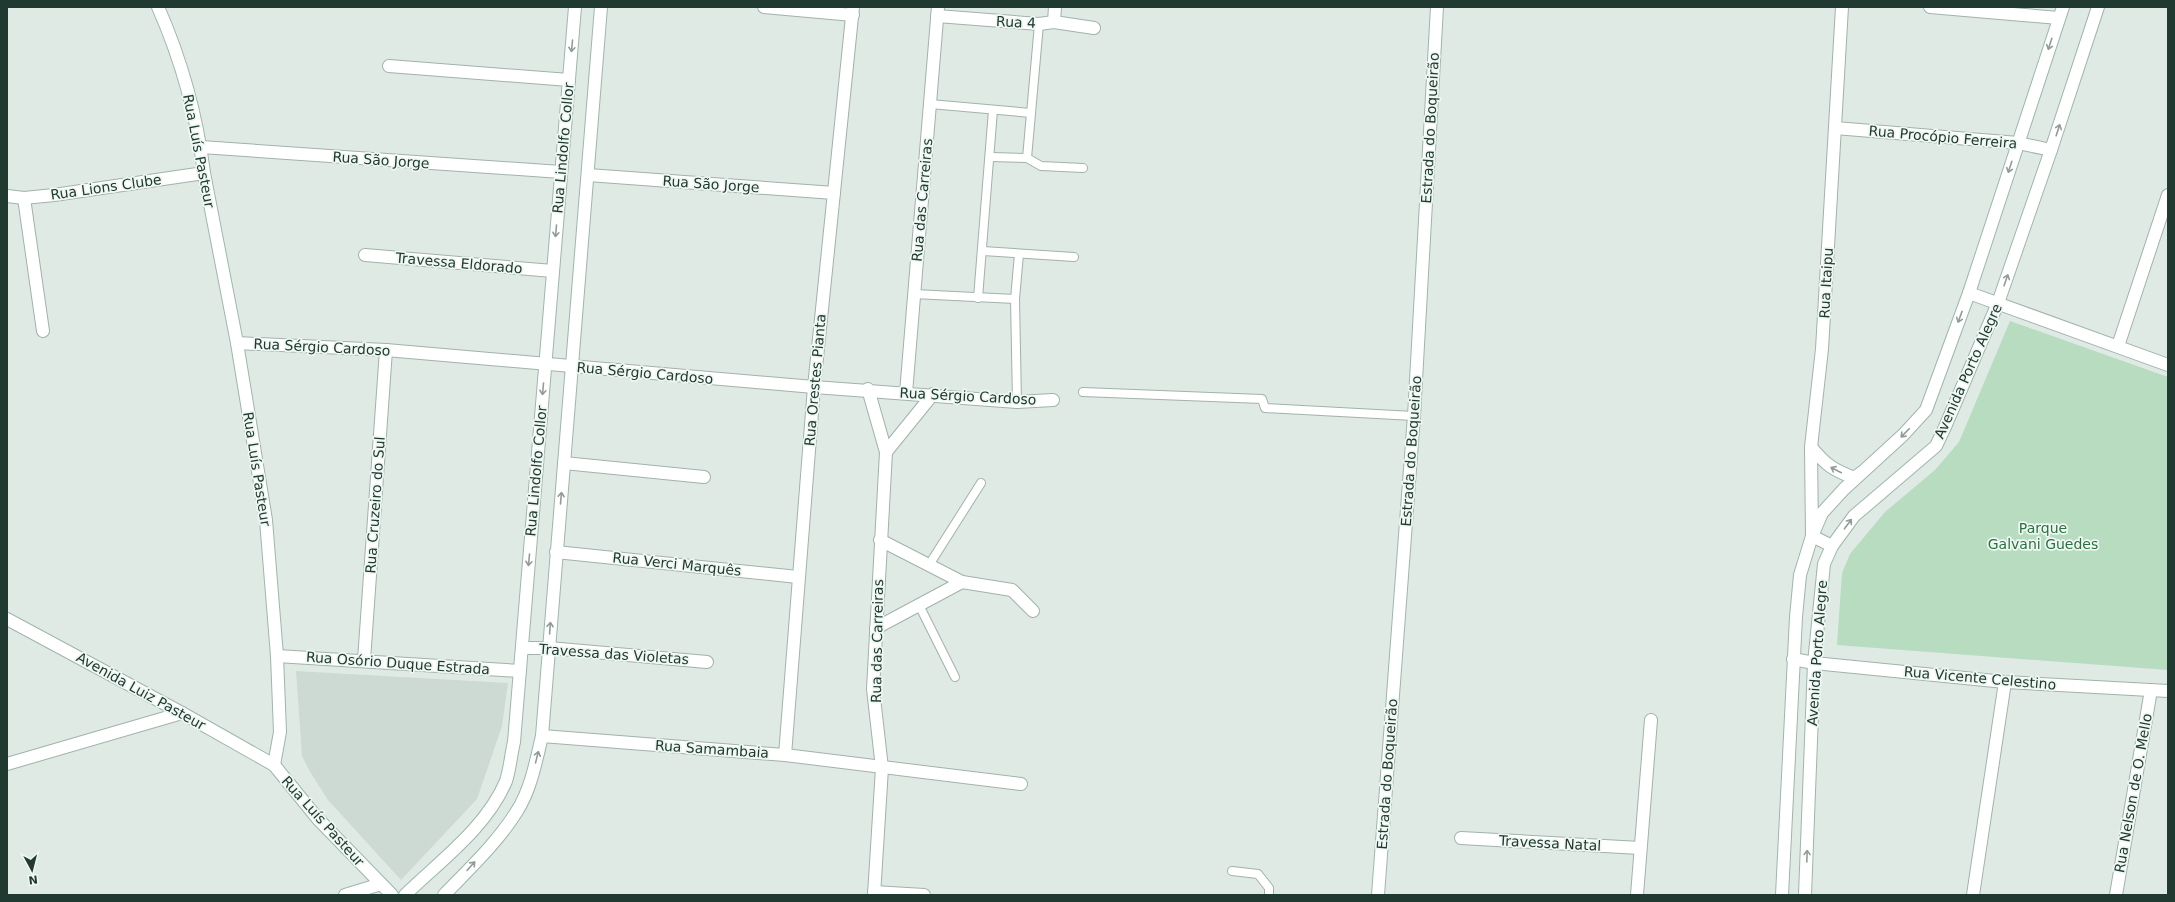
<svg xmlns="http://www.w3.org/2000/svg" width="2175" height="902" font-family="'DejaVu Sans',sans-serif">
<style>
.built{fill:#cddad3}
.green{fill:#b7dcbf}
.lines{fill:none;stroke-linecap:round;stroke-linejoin:round}
.lane-casing{stroke:#a2b2ab;stroke-width:10}
.street-casing{stroke:#a2b2ab;stroke-width:14}
.secondary-casing{stroke:#9eb6ac;stroke-width:14}
.lane{stroke:#fff;stroke-width:8}
.street{stroke:#fff;stroke-width:12}
.secondary{stroke:#fff;stroke-width:12}
.oneway{stroke:#909c98}
.labels{text-anchor:middle;stroke-width:3.5;stroke-linejoin:round;paint-order:stroke}
.street-label{font-size:14px;fill:#203a32;stroke:#eff7f3}
.park-label{font-size:14px;fill:#2a7141;stroke:#eff7f3}
</style>
<rect width="100%" height="100%" fill="#dfeae4"/>
<!-- built -->
<path class="built" d="M296,671L508,683L502,726L477,799L401,880L328,800L309,770L302,756Z"/>
<!-- green -->
<path class="green" d="M2010,321L2168,377V670L1837,645L1842,573L1850,554L1885,512L1935,470L1959,442Z"/>
<g class="lines">
<defs>
<g id="lane">
<path d="M930,104L1031,113"/>
<path d="M991,157L1027,158L1041,166L1083,168"/>
<path d="M1027,158L1039,24"/>
<path d="M983,251L1074,257"/>
<path d="M914,294L1015,299"/>
<path d="M978,298L993,110"/>
<path d="M1083,392L1262,399L1265,408L1414,416"/>
<path d="M1017,402L1015,299L1019,254"/>
<path d="M929,565L981,483"/>
<path d="M919,605L955,677"/>
<path d="M1232,871L1258,874L1269,888V895"/>
</g>
<g id="street">
<path d="M764,7L853,15"/>
<path d="M1930,7L2059,18"/>
<path d="M937,16L1039,24L1054,22L1094,28"/>
<path d="M1054,22L1055,7"/>
<path d="M389,66L569,80"/>
<path d="M1835,128L2018,143L2051,150"/>
<path d="M201,147L561,172"/>
<path d="M588,175L834,193"/>
<path d="M7,196L24,198L54,195L204,173"/>
<path d="M24,198L43,331"/>
<path d="M365,255L553,271"/>
<path d="M1969,293L2168,365"/>
<path d="M237,343L386,350L814,387L1017,402L1053,400"/>
<path d="M2118,346L2168,195"/>
<path d="M868,389L886,452L873,689L882,768L874,895"/>
<path d="M906,393L938,7"/>
<path d="M886,452L933,394"/>
<path d="M564,463L704,477"/>
<path d="M880,540L962,582L1012,590L1033,611"/>
<path d="M1832,546L1812,536L1811,447L1822,349L1842,7"/>
<path d="M556,552L798,577"/>
<path d="M876,628L962,582"/>
<path d="M522,648H549L707,662"/>
<path d="M277,656L520,671"/>
<path d="M1793,659L1814,663L2005,682L2168,691"/>
<path d="M364,660L386,350"/>
<path d="M542,736L785,755L1021,784"/>
<path d="M785,755L814,387L853,7"/>
<path d="M7,764L182,713"/>
<path d="M1461,838L1640,848"/>
<path d="M874,892L924,895"/>
<path d="M345,895L381,884"/>
<path d="M1637,895L1651,720"/>
<path d="M1973,895L2005,682"/>
<path d="M2116,895L2151,690"/>
</g>
<g id="secondary">
<path d="M158,7C181,59 197,117 204,173L237,343L266,520L277,656L280,732L274,765"/>
<path d="M1811,447C1827,466 1832,469 1854,478L1861,473"/>
<path d="M7,619L182,713L274,765L318,819L392,895"/>
<path d="M405,895C440,861 487,827 506,781C510,769 511,754 514,742L575,7"/>
<path d="M444,895C469,869 498,842 517,811C531,789 536,761 542,736L601,7"/>
<path d="M1378,895L1414,416L1437,7"/>
<path d="M1782,895L1796,617L1800,575L1812,536L1822,513L1844,489L1903,435L1926,410L1969,293L2063,7"/>
<path d="M1805,895L1814,663L1824,564L1832,546L1854,516L1936,446L1945,427L1998,303L2051,150L2098,7"/>
</g>
</defs>
<!-- lane casing -->
<use href="#lane" class="lane-casing"/>
<!-- street casing -->
<use href="#street" class="street-casing"/>
<!-- secondary casing -->
<use href="#secondary" class="secondary-casing"/>
<!-- lane -->
<use href="#lane" class="lane"/>
<!-- street -->
<use href="#street" class="street"/>
<!-- secondary -->
<use href="#secondary" class="secondary"/>
</g>
<!-- one-way arrows -->
<defs><path id="oneway-shaft" d="M-6 0H5M1.5-3L5.5 0L1.5 3" fill="none" stroke-width="1.6" stroke-linecap="round" stroke-linejoin="round"/></defs>
<g class="oneway">
<use href="#oneway-shaft" transform="translate(2050 44) rotate(108)"/>
<use href="#oneway-shaft" transform="translate(572 46) rotate(95)"/>
<use href="#oneway-shaft" transform="translate(2058 130) rotate(-72)"/>
<use href="#oneway-shaft" transform="translate(2010 167) rotate(108)"/>
<use href="#oneway-shaft" transform="translate(556 231) rotate(95)"/>
<use href="#oneway-shaft" transform="translate(2006 280) rotate(-71)"/>
<use href="#oneway-shaft" transform="translate(1960 317) rotate(110)"/>
<use href="#oneway-shaft" transform="translate(543 389) rotate(95)"/>
<use href="#oneway-shaft" transform="translate(1905 433) rotate(134)"/>
<use href="#oneway-shaft" transform="translate(1836 470) rotate(-153)"/>
<use href="#oneway-shaft" transform="translate(561 498) rotate(-85)"/>
<use href="#oneway-shaft" transform="translate(1848 524) rotate(-53)"/>
<use href="#oneway-shaft" transform="translate(529 560) rotate(95)"/>
<use href="#oneway-shaft" transform="translate(550 628) rotate(-86)"/>
<use href="#oneway-shaft" transform="translate(537 757) rotate(-76)"/>
<use href="#oneway-shaft" transform="translate(1807 856) rotate(-88)"/>
<use href="#oneway-shaft" transform="translate(471 866) rotate(-48)"/>
</g>
<g class="labels">
<!-- street labels -->
<g class="street-label">
<text transform="translate(1016 22) rotate(3)" y="5">Rua 4</text>
<text transform="translate(1430 128) rotate(-87)" y="5">Estrada do Boqueirão</text>
<text transform="translate(1943 137) rotate(5)" y="5">Rua Procópio Ferreira</text>
<text transform="translate(563 148) rotate(-85)" y="5">Rua Lindolfo Collor</text>
<text transform="translate(199 151) rotate(79)" y="5">Rua Luís Pasteur</text>
<text transform="translate(381 160) rotate(4)" y="5">Rua São Jorge</text>
<text transform="translate(711 184) rotate(4)" y="5">Rua São Jorge</text>
<text transform="translate(106 187) rotate(-8)" y="5">Rua Lions Clube</text>
<text transform="translate(922 200) rotate(-85)" y="5">Rua das Carreiras</text>
<text transform="translate(459 263) rotate(5)" y="5">Travessa Eldorado</text>
<text transform="translate(1826 283) rotate(-87)" y="5">Rua Itaipu</text>
<text transform="translate(322 347) rotate(3)" y="5">Rua Sérgio Cardoso</text>
<text transform="translate(1968 371) rotate(-66)" y="5">Avenida Porto Alegre</text>
<text transform="translate(645 373) rotate(5)" y="5">Rua Sérgio Cardoso</text>
<text transform="translate(815 380) rotate(-85)" y="5">Rua Orestes Pianta</text>
<text transform="translate(968 396) rotate(3)" y="5">Rua Sérgio Cardoso</text>
<text transform="translate(1411 451) rotate(-86)" y="5">Estrada do Boqueirão</text>
<text transform="translate(257 469) rotate(81)" y="5">Rua Luís Pasteur</text>
<text transform="translate(536 471) rotate(-85)" y="5">Rua Lindolfo Collor</text>
<text transform="translate(375 505) rotate(-86)" y="5">Rua Cruzeiro do Sul</text>
<text transform="translate(677 564) rotate(6)" y="5">Rua Verci Marquês</text>
<text transform="translate(877 641) rotate(-89)" y="5">Rua das Carreiras</text>
<text transform="translate(1817 653) rotate(-86)" y="5">Avenida Porto Alegre</text>
<text transform="translate(614 654) rotate(4)" y="5">Travessa das Violetas</text>
<text transform="translate(398 663) rotate(4)" y="5">Rua Osório Duque Estrada</text>
<text transform="translate(1980 678) rotate(5)" y="5">Rua Vicente Celestino</text>
<text transform="translate(141 691) rotate(29)" y="5">Avenida Luiz Pasteur</text>
<text transform="translate(712 749) rotate(4)" y="5">Rua Samambaia</text>
<text transform="translate(1387 774) rotate(-86)" y="5">Estrada do Boqueirão</text>
<text transform="translate(2133 793) rotate(-80)" y="5">Rua Nelson de O. Mello</text>
<text transform="translate(323 821) rotate(48)" y="5">Rua Luís Pasteur</text>
<text transform="translate(1550 843) rotate(3)" y="5">Travessa Natal</text>
</g>
<!-- park labels -->
<g class="park-label">
<text x="2043" y="533">Parque<tspan x="2043" dy="16">Galvani Guedes</tspan></text>
</g>
</g>
<!-- border -->
<rect width="2175" height="902" fill="none" stroke="#203a32" stroke-width="16"/>
<!-- north arrow -->
<g transform="translate(32 870) rotate(173)" stroke="#eff7f3" stroke-width="3" paint-order="stroke">
<path d="M0-3L7 15L0 10L-7 15Z" fill="#203a32"/>
<text y="-6" font-size="11" font-weight="bold" text-anchor="middle" fill="#203a32">N</text>
</g>
</svg>
